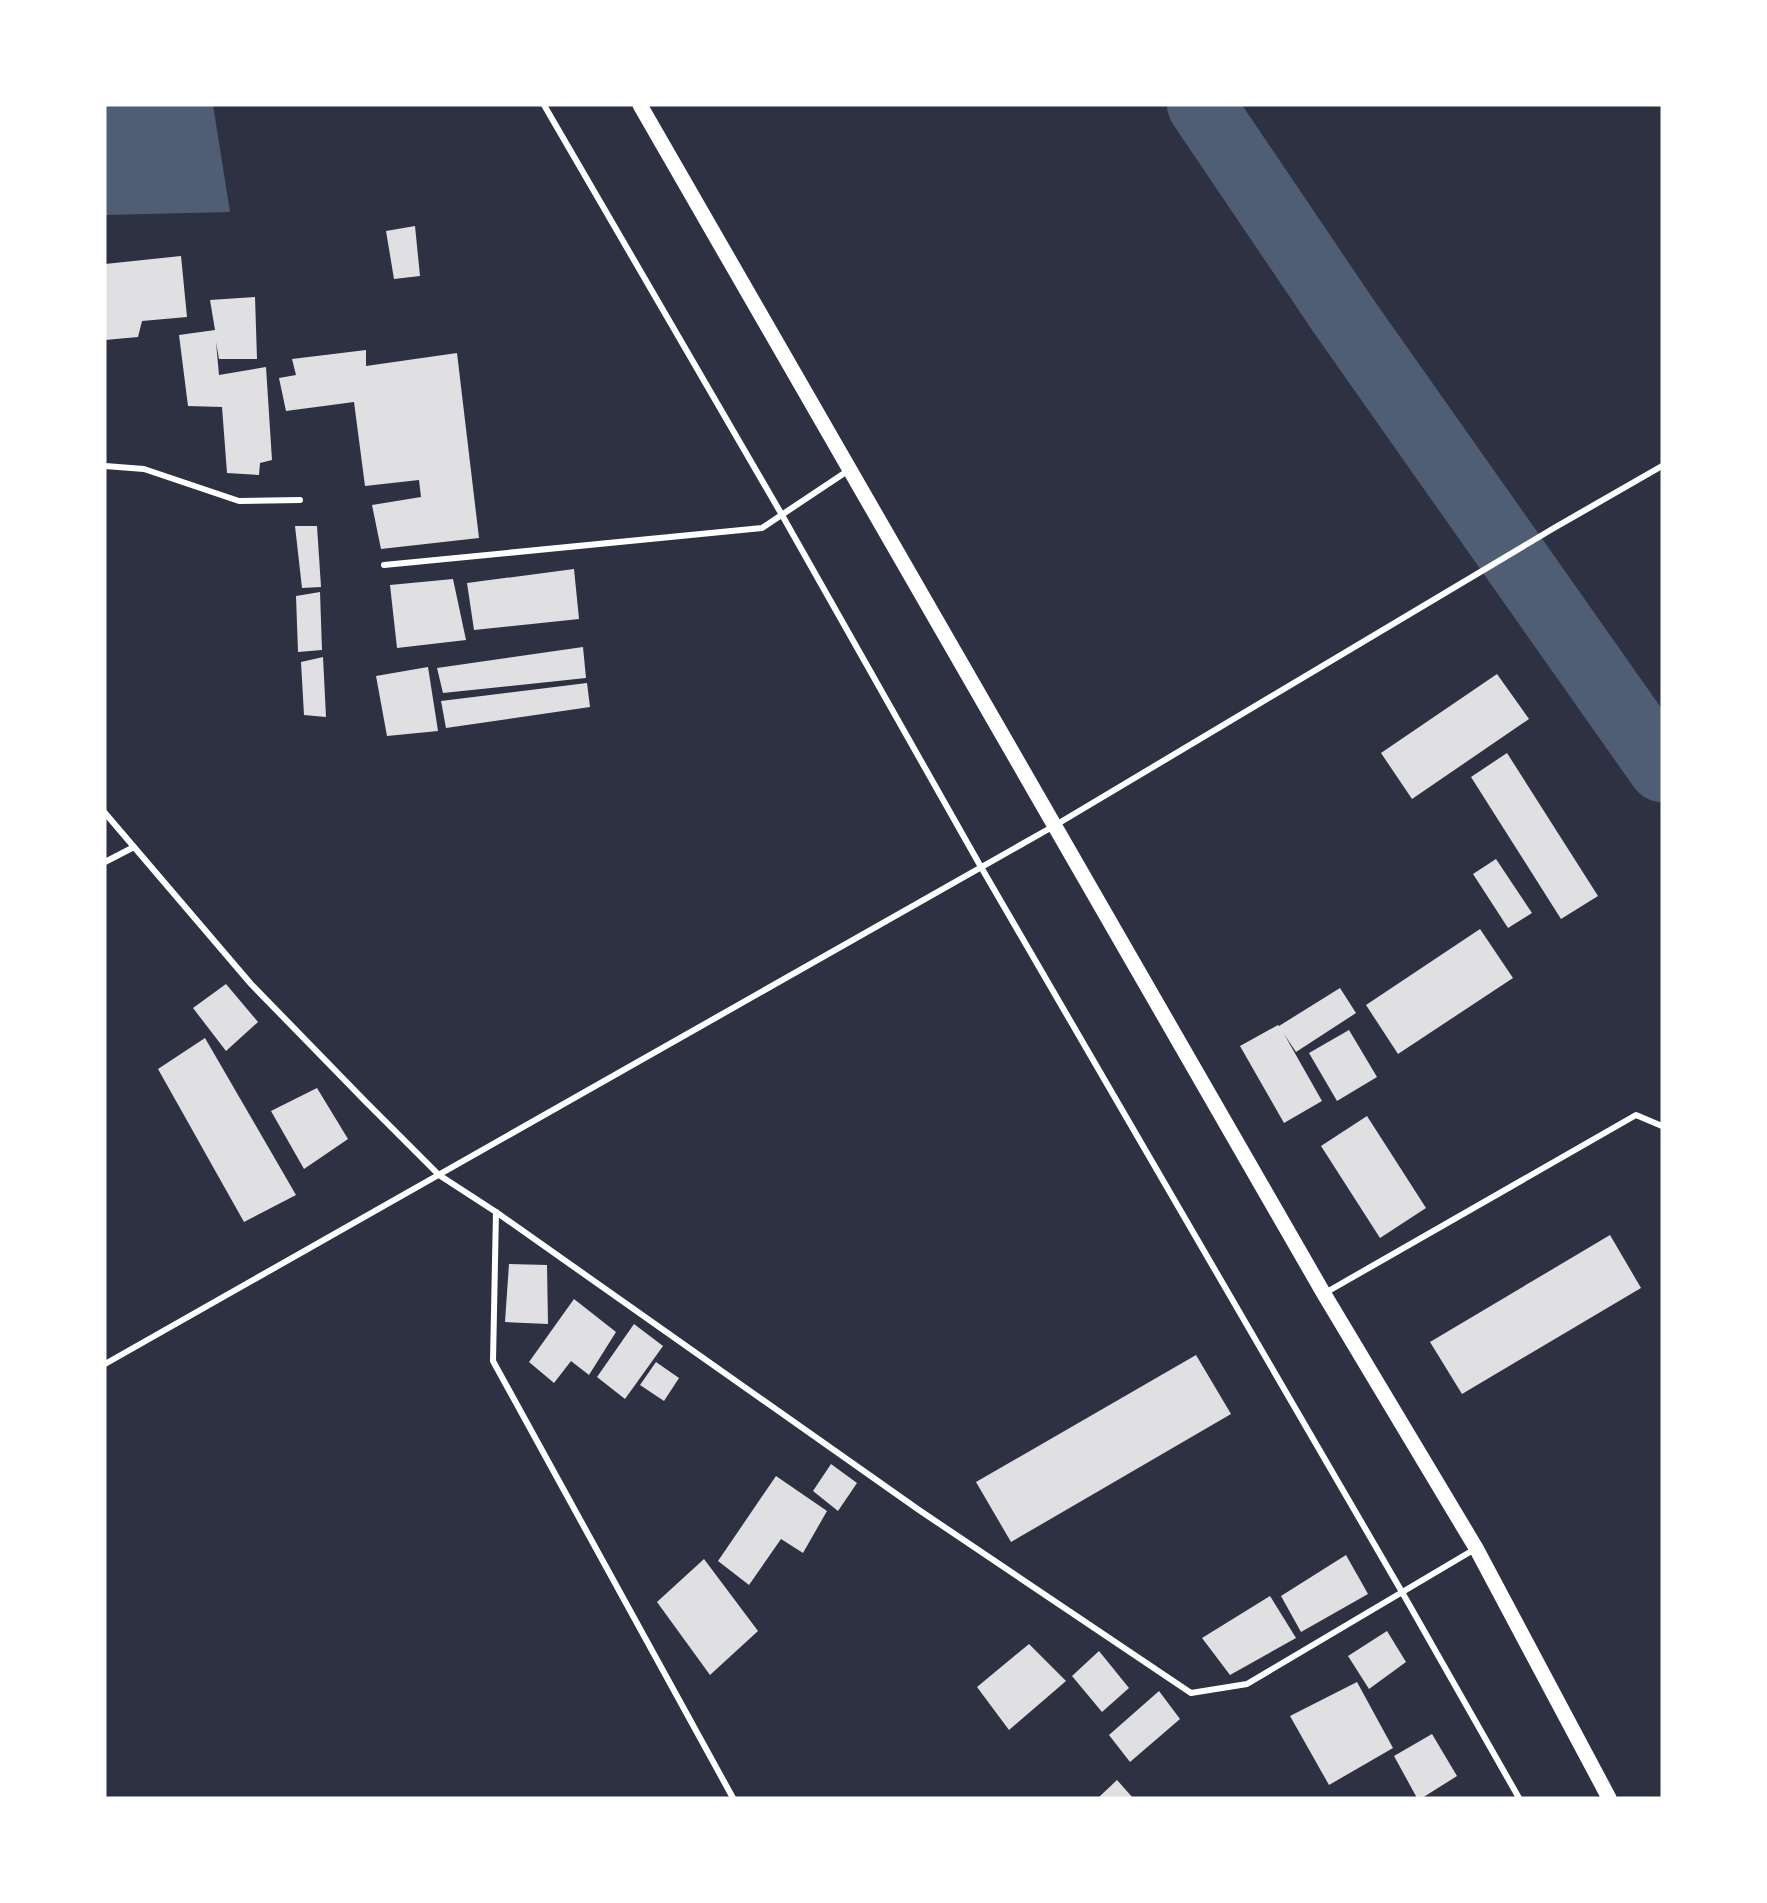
<svg xmlns="http://www.w3.org/2000/svg" width="1767" height="1903" font-family="'Noto Sans',sans-serif">
<style>
.water{fill:#4f5d75}
.lines{fill:none;stroke-linecap:round;stroke-linejoin:round}
.river{stroke:#4f5d75;stroke-width:68}
.building{fill:#e0e0e3}
.minor{stroke:#fff;stroke-width:6}
.primary{stroke:#fff;stroke-width:15}
</style>
<rect width="100%" height="100%" fill="#2d3142"/>
<!-- water -->
<path class="water" d="M105,105H213L230,212L105,215Z"/>
<g class="lines">
<!-- river -->
<path class="river" d="M1201,105L1345,318L1662,768"/>
</g>
<!-- building -->
<g class="building">
<path d="M415,226L420,276L394,279L386,231Z"/>
<path d="M181,256L187,317L142,321L138,337L105,340V264Z"/>
<path d="M255,297L257,359H219L216,342L219,375L266,367L272,460L260,463L259,475L227,473L222,407L188,406L179,335L215,330L210,300Z"/>
<path d="M366,350V366L457,353L479,538L381,549L372,505L421,497L419,480L365,486L354,402L286,411L279,378L296,375L292,359Z"/>
<path d="M295,526H317L321,587L302,588Z"/>
<path d="M574,569L579,619L474,630L467,583Z"/>
<path d="M453,579L466,640L397,648L390,585Z"/>
<path d="M320,592L322,650L298,652L296,596Z"/>
<path d="M583,647L586,678L443,693L437,668Z"/>
<path d="M323,657L326,717L304,715L301,662Z"/>
<path d="M428,667L438,731L387,736L376,676Z"/>
<path d="M1497,674L1529,719L1412,799L1381,753Z"/>
<path d="M587,683L590,707L446,728L441,701Z"/>
<path d="M1507,753L1598,896L1561,919L1471,777Z"/>
<path d="M1496,859L1532,913L1508,928L1473,874Z"/>
<path d="M1480,929L1513,978L1398,1054L1366,1005Z"/>
<path d="M226,984L258,1022L226,1051L193,1008Z"/>
<path d="M1340,988L1356,1013L1296,1052L1284,1034L1322,1101L1284,1123L1240,1046L1278,1025L1279,1026Z"/>
<path d="M1349,1030L1377,1077L1337,1101L1309,1053Z"/>
<path d="M205,1038L296,1195L244,1222L158,1069Z"/>
<path d="M317,1088L348,1139L304,1169L271,1111Z"/>
<path d="M1367,1116L1426,1208L1380,1238L1321,1146Z"/>
<path d="M1610,1235L1641,1288L1462,1394L1430,1342Z"/>
<path d="M509,1264L547,1265L548,1324L505,1322Z"/>
<path d="M574,1299L616,1332L589,1375L571,1361L554,1383L529,1362Z"/>
<path d="M634,1324L663,1346L625,1399L597,1377Z"/>
<path d="M1196,1355L1231,1414L1011,1542L976,1482Z"/>
<path d="M656,1362L679,1378L664,1401L640,1385Z"/>
<path d="M831,1464L857,1483L838,1511L813,1491Z"/>
<path d="M776,1476L827,1511L803,1553L781,1539L749,1585L718,1561Z"/>
<path d="M1346,1555L1368,1594L1301,1632L1281,1596Z"/>
<path d="M704,1559L758,1631L710,1675L657,1602Z"/>
<path d="M1270,1596L1296,1638L1230,1675L1202,1638Z"/>
<path d="M1387,1631L1406,1662L1369,1689L1348,1656Z"/>
<path d="M1029,1644L1066,1681L1009,1730L977,1687Z"/>
<path d="M1099,1651L1129,1688L1102,1712L1072,1676Z"/>
<path d="M1357,1682L1393,1748L1329,1785L1290,1716Z"/>
<path d="M1159,1691L1180,1719L1130,1762L1109,1735Z"/>
<path d="M1432,1734L1457,1776L1422,1798H1417L1394,1756Z"/>
<path d="M1117,1780L1133,1798H1098Z"/>
</g>
<g class="lines">
<!-- minor -->
<g class="minor">
<path d="M544,105L782,515L981,867L1402,1592L1519,1798"/>
<path d="M105,466L144,469L239,501L300,500"/>
<path d="M384,565L762,528L849,470"/>
<path d="M105,813L251,984L365,1101L439,1175L496,1212L919,1510L1191,1693L1247,1684L1475,1549"/>
<path d="M105,862L134,847"/>
<path d="M496,1212L493,1361L733,1798"/>
<path d="M1325,1293L1636,1115L1662,1126"/>
<path d="M105,1364L1054,826L1554,528L1662,466"/>
</g>
<!-- primary -->
<path class="primary" d="M640,105L1324,1294L1476,1548L1609,1798"/>
</g>
<!-- border -->
<rect width="1767" height="1903" fill="none" stroke="#ffffff" stroke-width="213"/>
</svg>
